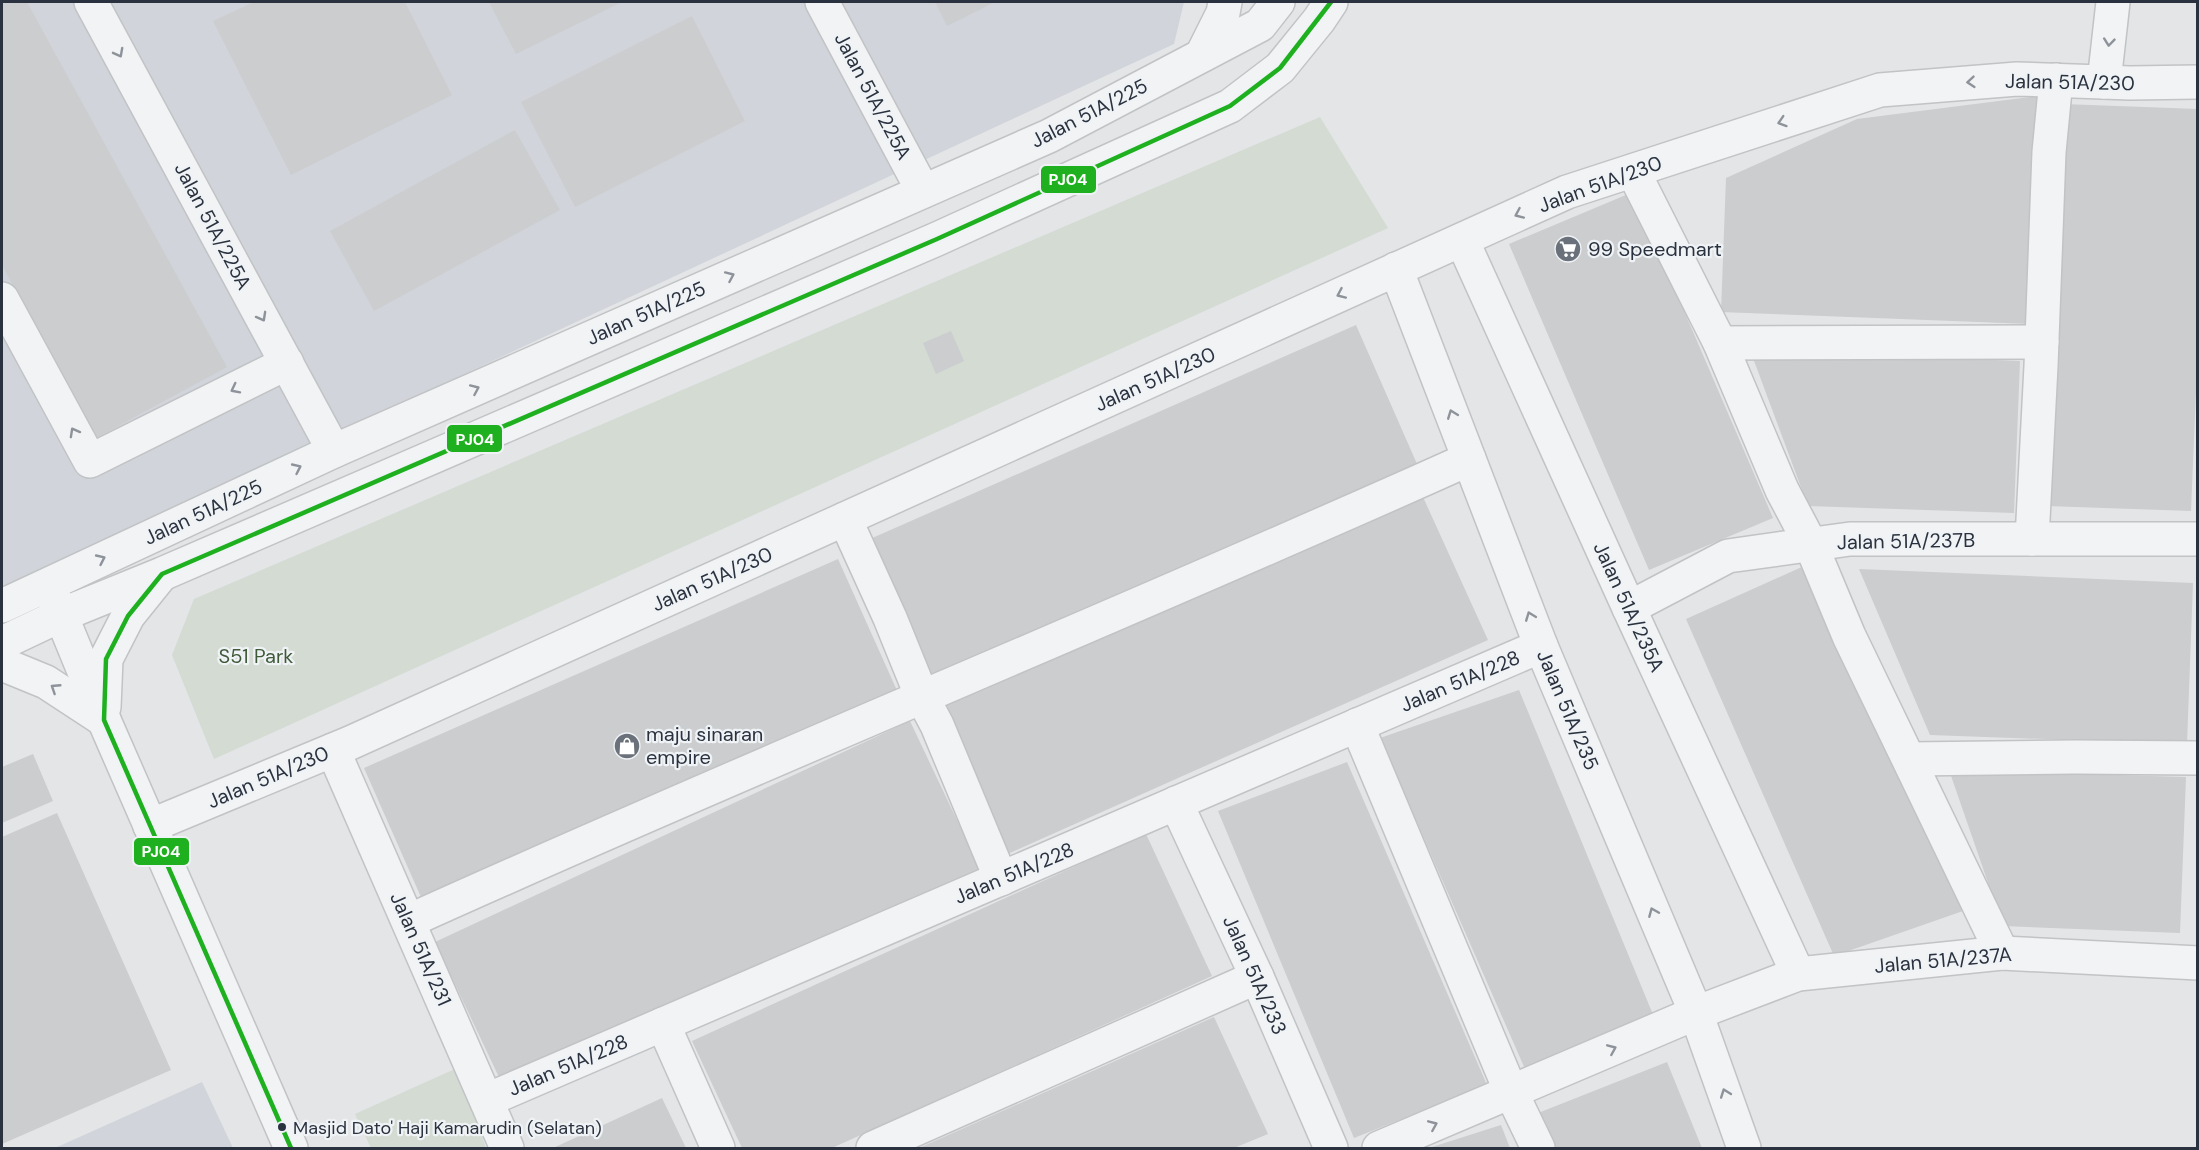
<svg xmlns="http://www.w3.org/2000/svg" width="2199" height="1150" font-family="'DM Sans',sans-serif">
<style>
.built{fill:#d1d4da}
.green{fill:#d3dbd3}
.building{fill:#cbcdcf}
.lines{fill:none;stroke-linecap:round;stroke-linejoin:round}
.minor-casing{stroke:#c1c3c5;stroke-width:36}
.minor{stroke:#f1f3f4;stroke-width:33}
.bus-1-casing{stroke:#f0f3f6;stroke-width:9}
.bus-1{stroke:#1fb01f;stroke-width:4.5}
.oneway{stroke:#8e929a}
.bus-dot{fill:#2a323f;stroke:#f0f3f6;stroke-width:2}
.labels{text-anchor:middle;stroke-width:4.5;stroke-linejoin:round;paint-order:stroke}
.bus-label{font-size:18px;fill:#2a323f;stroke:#f0f3f6;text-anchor:start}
.street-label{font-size:20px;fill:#2a323f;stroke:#f0f3f6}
.poi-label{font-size:20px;fill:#2a323f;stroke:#f0f3f6;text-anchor:start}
.park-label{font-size:20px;fill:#3f5a39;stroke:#f0f3f6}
.line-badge{stroke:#f0f3f6;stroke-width:2}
.badge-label{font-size:16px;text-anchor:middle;font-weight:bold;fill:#fff}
</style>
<rect width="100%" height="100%" fill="#e3e5e7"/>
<!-- built -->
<g class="built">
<path d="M2,2H1184L1174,44L2,589Z"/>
<path d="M202,1082L233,1148H55Z"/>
</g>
<!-- green -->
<g class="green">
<path d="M1320,117L1388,228L214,759L172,655L194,599Z"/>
<path d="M457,1068L486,1148H371L355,1114Z"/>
</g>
<!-- building -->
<g class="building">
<path d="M2,2H27L227,367L96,438L2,265Z"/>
<path d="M254,2H405L452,95L291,175L213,21Z"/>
<path d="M489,2H622L516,54Z"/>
<path d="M935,2H995L947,26Z"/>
<path d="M692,16L745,121L575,207L521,102Z"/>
<path d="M2038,96L2030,324L1721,312L1726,178L1857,119Z"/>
<path d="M2063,104L2198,109V343L2191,511L2047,506Z"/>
<path d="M515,130L560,210L374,311L330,231Z"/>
<path d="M1633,192L1773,518L1649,570L1509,244Z"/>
<path d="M1356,325L1417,464L932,677L870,539Z"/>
<path d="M951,331L964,361L936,374L923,343Z"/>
<path d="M1750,350L2020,361L2014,513L1808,506Z"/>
<path d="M1418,486L1488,640L1003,856L934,702Z"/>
<path d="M838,559L899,695L424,904L364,768Z"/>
<path d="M1804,566L1963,911L1834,956L1686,619Z"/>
<path d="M1859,569L2193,583L2187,744L1930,735Z"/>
<path d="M1519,690L1654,1017L1525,1069L1380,738Z"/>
<path d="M910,721L981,871L506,1092L435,942Z"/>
<path d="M33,754L53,801L2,823V767Z"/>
<path d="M1347,762L1487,1085L1354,1138L1218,811Z"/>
<path d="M1949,770L2186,777L2180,933L2003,926Z"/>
<path d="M57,813L171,1070L2,1144V837Z"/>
<path d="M1146,834L1212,976L832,1148H742L692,1041Z"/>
<path d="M1214,1017L1268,1134L1234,1148H919Z"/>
<path d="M1667,1062L1702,1148H1542L1528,1117Z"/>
<path d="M662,1098L686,1148H553Z"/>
<path d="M1501,1125L1510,1148H1429Z"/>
</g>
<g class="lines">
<defs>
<g id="minor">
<path d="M91,2L334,451"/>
<path d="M822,2L923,191"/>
<path d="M1202,55L1223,13L1225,2"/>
<path d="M2104,82L2113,2"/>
<path d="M1633,171L1720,343L1782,490L1811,545L1849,636L2002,953"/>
<path d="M1462,240L1629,608L1798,974"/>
<path d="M1396,269L1541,646L1696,1013L1744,1148"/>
<path d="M2,299L90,461L287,363"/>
<path d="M1720,343L2042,342"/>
<path d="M845,519L890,618L922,697L937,725L1001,879"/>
<path d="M2032,539L2041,366L2049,152L2056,80"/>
<path d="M52,593L104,720L291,1148"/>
<path d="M2,606L334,451L1049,136L1260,25L1278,2"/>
<path d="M1629,608L1728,556L1850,539H2198"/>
<path d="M2,643L61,615L162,574L937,239L1230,106L1280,68L1319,20L1331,2"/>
<path d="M2,665L7,666L46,682L104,720"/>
<path d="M104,707L106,659L128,616L161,575"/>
<path d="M1357,725L1511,1092L1538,1148"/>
<path d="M333,750L507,1148"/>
<path d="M1909,759L2075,757L2198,758"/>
<path d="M1176,803L1257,977L1331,1148"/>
<path d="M150,826L350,743L1567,192L1880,90L2017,79L2130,83L2198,82"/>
<path d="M409,921C760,762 1118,617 1469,459"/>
<path d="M663,1024L718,1148"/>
<path d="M487,1100L1541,646"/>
<path d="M873,1148L1257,977"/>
<path d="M1379,1148L1696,1013L1798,974L2002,953L2198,963"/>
</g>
</defs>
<!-- minor casing -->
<use href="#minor" class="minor-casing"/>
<!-- minor -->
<use href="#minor" class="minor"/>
<defs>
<path id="bus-1" d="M291,1148L104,720L106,659L128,616L162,574L937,239L1230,106L1280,68L1331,2"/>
</defs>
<!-- bus-1 casing -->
<use href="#bus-1" class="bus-1-casing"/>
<!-- bus-1 -->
<use href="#bus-1" class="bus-1"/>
</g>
<!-- one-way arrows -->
<defs><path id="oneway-chevron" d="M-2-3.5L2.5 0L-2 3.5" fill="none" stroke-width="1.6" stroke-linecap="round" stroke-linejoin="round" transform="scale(1.5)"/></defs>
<g class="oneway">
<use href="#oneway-chevron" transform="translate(2109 42) rotate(96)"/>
<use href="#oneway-chevron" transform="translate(119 53) rotate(62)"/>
<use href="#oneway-chevron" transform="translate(1971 82) rotate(175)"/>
<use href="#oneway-chevron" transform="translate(1782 122) rotate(162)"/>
<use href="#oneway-chevron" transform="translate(1519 214) rotate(156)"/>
<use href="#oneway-chevron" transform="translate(730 276) rotate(-24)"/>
<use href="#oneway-chevron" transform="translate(1341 294) rotate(156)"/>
<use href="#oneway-chevron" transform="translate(262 317) rotate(61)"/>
<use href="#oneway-chevron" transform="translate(235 389) rotate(153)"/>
<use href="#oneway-chevron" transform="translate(475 389) rotate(-24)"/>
<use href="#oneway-chevron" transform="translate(1452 414) rotate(-111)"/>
<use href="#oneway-chevron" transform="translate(74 432) rotate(-119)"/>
<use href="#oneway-chevron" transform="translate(297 468) rotate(-25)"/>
<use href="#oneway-chevron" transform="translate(101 559) rotate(-25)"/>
<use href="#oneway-chevron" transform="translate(1530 616) rotate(-111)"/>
<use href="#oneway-chevron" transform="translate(55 688) rotate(-147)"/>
<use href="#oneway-chevron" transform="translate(1653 912) rotate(-113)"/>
<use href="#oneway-chevron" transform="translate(1612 1049) rotate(-23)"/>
<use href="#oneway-chevron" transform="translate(1725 1093) rotate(-110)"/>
<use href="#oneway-chevron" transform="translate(1433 1125) rotate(-23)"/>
</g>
<!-- icons -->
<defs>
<symbol id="supermarket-disc" viewBox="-11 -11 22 22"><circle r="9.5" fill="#6b717a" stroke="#f0f3f6"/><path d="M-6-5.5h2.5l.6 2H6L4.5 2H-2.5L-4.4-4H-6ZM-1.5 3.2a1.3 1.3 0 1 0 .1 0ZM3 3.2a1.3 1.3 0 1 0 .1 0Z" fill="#fff"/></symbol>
<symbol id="shop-disc" viewBox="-11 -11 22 22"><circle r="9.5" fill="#6b717a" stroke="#f0f3f6"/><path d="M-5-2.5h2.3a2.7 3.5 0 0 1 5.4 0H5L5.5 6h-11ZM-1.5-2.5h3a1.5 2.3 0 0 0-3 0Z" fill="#fff"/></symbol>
</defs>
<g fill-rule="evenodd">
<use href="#supermarket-disc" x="1553" y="234" width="30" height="30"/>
<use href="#shop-disc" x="612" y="731" width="30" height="30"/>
</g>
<!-- markers -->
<circle class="bus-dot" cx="282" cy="1127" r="5"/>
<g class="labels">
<!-- bus labels -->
<g class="bus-label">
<text x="293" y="1134">Masjid Dato' Haji Kamarudin (Selatan)</text>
</g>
<!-- street labels -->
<g class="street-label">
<text transform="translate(2070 82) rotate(1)" y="7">Jalan 51A/230</text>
<text transform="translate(873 96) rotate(62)" y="7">Jalan 51A/225A</text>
<text transform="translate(1089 113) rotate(-27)" y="7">Jalan 51A/225</text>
<text transform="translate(1600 184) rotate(-20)" y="7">Jalan 51A/230</text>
<text transform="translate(213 226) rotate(62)" y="7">Jalan 51A/225A</text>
<text transform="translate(646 313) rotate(-24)" y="7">Jalan 51A/225</text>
<text transform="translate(1155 379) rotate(-24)" y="7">Jalan 51A/230</text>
<text transform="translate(203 512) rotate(-25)" y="7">Jalan 51A/225</text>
<text transform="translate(1906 541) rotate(-1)" y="7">Jalan 51A/237B</text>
<text transform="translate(712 579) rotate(-24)" y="7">Jalan 51A/230</text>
<text transform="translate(1629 607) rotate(65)" y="7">Jalan 51A/235A</text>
<text transform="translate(1460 681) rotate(-23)" y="7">Jalan 51A/228</text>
<text transform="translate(1568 710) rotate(67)" y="7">Jalan 51A/235</text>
<text transform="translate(268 777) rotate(-23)" y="7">Jalan 51A/230</text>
<text transform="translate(1014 873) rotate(-23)" y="7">Jalan 51A/228</text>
<text transform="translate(421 949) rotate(66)" y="7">Jalan 51A/231</text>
<text transform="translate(1943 960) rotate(-5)" y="7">Jalan 51A/237A</text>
<text transform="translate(1255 975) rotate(66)" y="7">Jalan 51A/233</text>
<text transform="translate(568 1065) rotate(-23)" y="7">Jalan 51A/228</text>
</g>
<!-- poi labels -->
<g class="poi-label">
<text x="1588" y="256">99 Speedmart</text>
<text x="646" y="741">maju sinaran<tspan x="646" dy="23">empire</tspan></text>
</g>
<!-- park labels -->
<g class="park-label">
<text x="256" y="663">S51 Park</text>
</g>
</g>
<g class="line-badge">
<rect x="1040" y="165" width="57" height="29" rx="6" fill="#1fb01f"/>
<rect x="446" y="424" width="57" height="29" rx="6" fill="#1fb01f"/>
<rect x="133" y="837" width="57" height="29" rx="6" fill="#1fb01f"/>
</g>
<g class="badge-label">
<text x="1068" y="185">PJ04</text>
<text x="475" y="445">PJ04</text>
<text x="161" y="857">PJ04</text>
</g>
<!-- border -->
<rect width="2199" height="1150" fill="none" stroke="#2a323f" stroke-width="6"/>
</svg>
